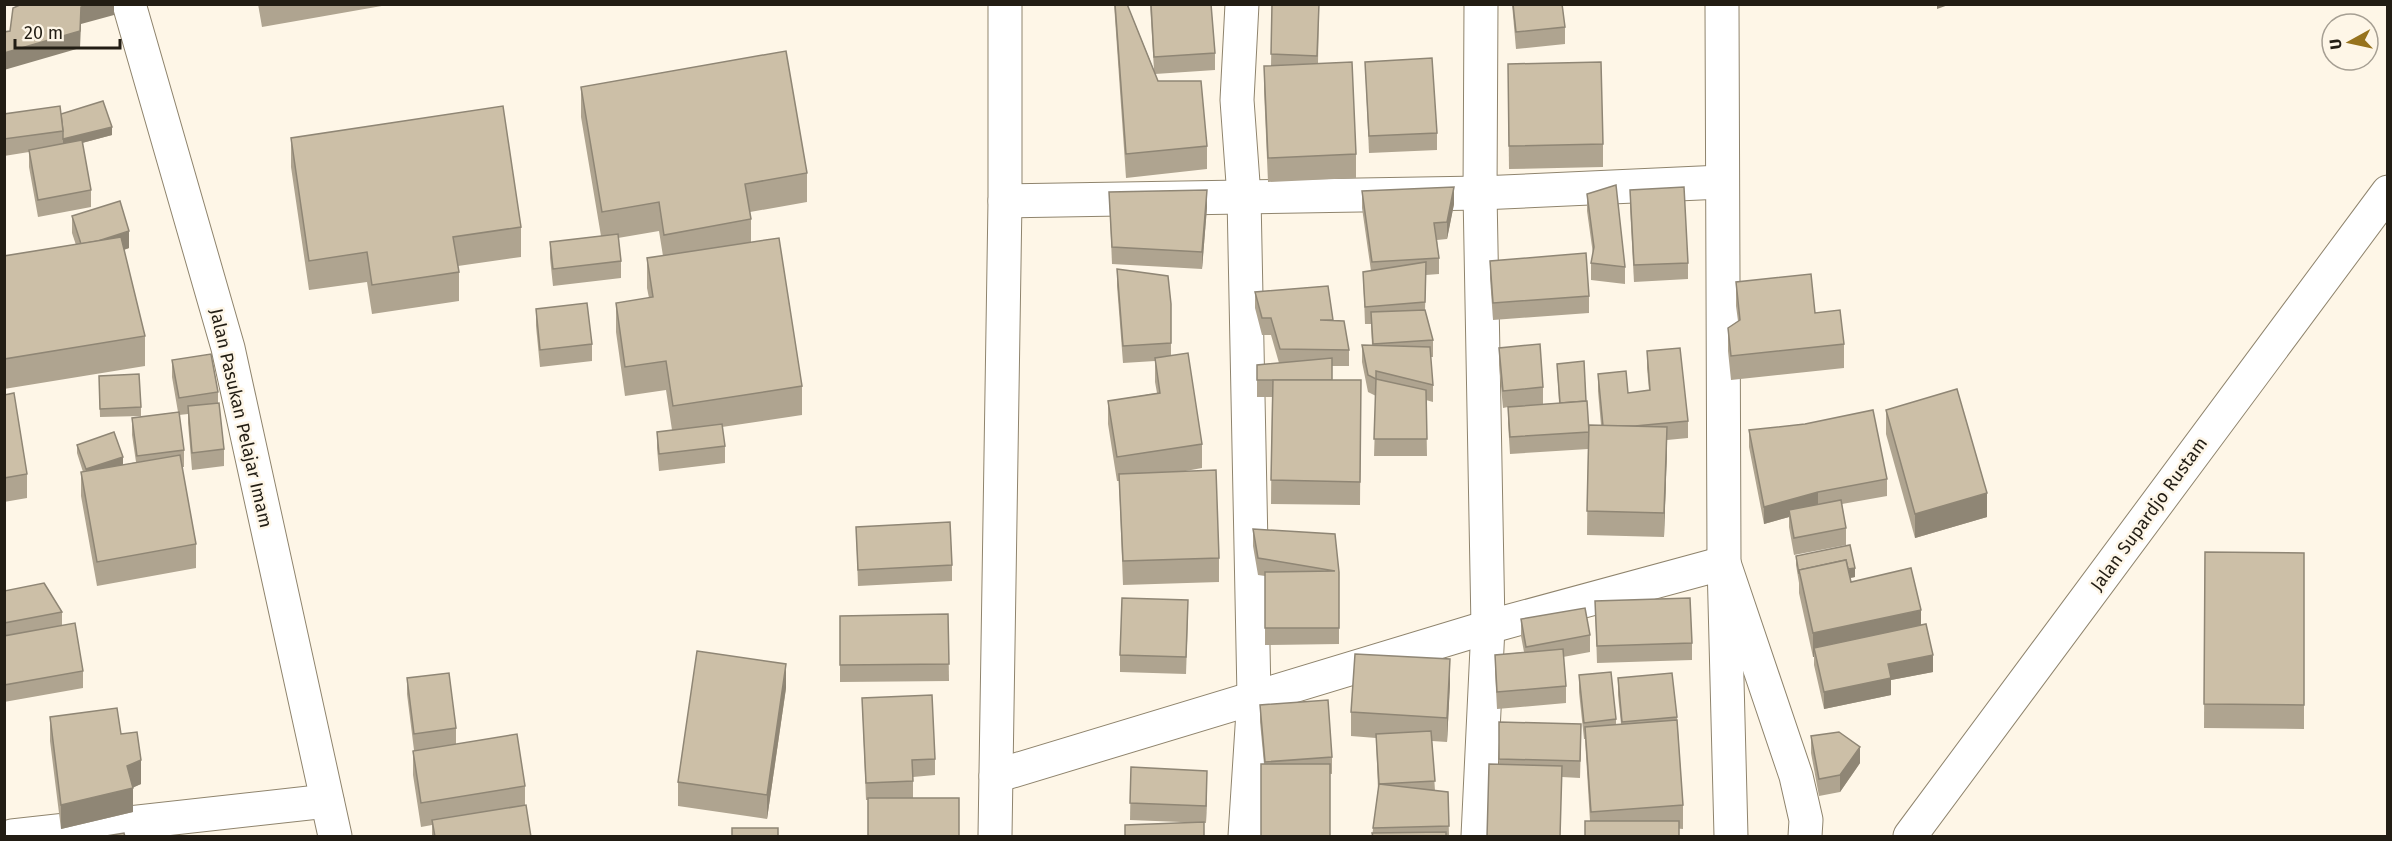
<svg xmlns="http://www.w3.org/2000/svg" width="2392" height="841" font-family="'Fira Sans',sans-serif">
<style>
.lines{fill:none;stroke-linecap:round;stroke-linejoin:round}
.minor-casing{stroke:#8f846d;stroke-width:35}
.highway-casing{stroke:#8f846d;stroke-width:35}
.minor{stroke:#fff;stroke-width:33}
.highway{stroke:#fff;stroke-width:33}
.wall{fill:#afa490}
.shaded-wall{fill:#8f8675}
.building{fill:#ccbfa7;stroke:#8f8675;stroke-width:1.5}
.labels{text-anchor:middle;stroke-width:5;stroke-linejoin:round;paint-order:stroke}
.street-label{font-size:18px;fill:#221d14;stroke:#fef6e7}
</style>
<rect width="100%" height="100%" fill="#fef6e7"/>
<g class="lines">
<defs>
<g id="minor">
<path d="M129,4L228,348L335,836"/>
<path d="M1242,4L1237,100L1244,197L1254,696L1245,836"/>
<path d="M1722,4L1724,563L1731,836"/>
<path d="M1005,201L1480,193L1722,182"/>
<path d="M996,776L1488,627L1724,563L1796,776L1806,820L1805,836"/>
<path d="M12,836L327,801"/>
<path d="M995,836L1005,201V4"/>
<path d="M1478,836L1488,627L1480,193L1481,4"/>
</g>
<path id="highway" d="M1910,836L2388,192"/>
</defs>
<!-- minor casing -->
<use href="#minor" class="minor-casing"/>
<!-- highway casing -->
<use href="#highway" class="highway-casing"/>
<!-- minor -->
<use href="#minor" class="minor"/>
<!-- highway -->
<use href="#highway" class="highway"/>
</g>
<!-- wall -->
<g class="wall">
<path d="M258,4H393L262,27Z"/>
<path d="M1114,4H1127L1154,70L1150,4H1211L1215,53V70L1155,74L1158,81L1207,146V169L1126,178Z"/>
<path d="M1272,4H1319L1318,64L1356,154V178L1268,182L1264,90V66H1271Z"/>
<path d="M1512,4H1562L1565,27V44L1516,49Z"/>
<path d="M1365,62L1437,133V150L1369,153Z"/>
<path d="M581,87L807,173V202L750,212L751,219V243L802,386V415L722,427L725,446V463L659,471L657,448V432L672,430L666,390L625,396L616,332V303L649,298L647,288V258L663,256L659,231L618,238L621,261V278L553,286L550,258V242L601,236L581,117Z"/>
<path d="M1508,87L1603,144V167L1509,169Z"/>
<path d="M4,114H61L112,135L82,143L91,190V207L38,217L29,167V152L4,156Z"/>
<path d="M291,138L521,227V257L458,266L459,272V301L372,314L367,282L309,290L291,167Z"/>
<path d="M1630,190L1688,263V279L1634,282L1630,207Z"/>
<path d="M1362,191L1454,204L1447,239L1437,240L1439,258V274L1426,275L1425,310L1433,340V357H1430L1433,385V402L1426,400L1427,456H1374L1376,396L1368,392L1362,362V345L1372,346L1371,324H1365L1363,272L1371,271L1362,208Z"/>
<path d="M1109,192L1207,207L1202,269L1112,264Z"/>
<path d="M1587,194L1625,267V284L1591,280V263L1593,254L1587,211Z"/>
<path d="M72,216L129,248L124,250L145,336V366L4,389V256L76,245L72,233Z"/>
<path d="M1490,261L1589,296V313L1493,320L1490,278Z"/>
<path d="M1117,269L1171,304V356L1202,444V468L1180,472L1219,558V582L1123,585L1119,481H1117L1108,424V401L1157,393L1155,382V361L1123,363L1117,286Z"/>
<path d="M1736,282L1844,344V368L1731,380L1728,351V328L1738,321L1736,306Z"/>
<path d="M1328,286L1333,321L1349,350V366H1332V380H1361L1360,505L1271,504L1272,397H1257V365L1279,363L1271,335H1262L1255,308V292Z"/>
<path d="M536,309L592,344V361L540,367L536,326Z"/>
<path d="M1499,348L1543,387V404L1527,405L1559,403L1557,364L1586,401L1589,430L1601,425L1598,391V374L1628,393L1649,390L1647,368V351L1688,421V438L1667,440L1664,537L1587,535L1588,449L1510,454L1508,423V407L1503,408L1499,365Z"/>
<path d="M172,360L218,392V403L224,449V466L192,470L188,423V414L179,415L184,450V467H182L196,544V568L97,586L81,496V472H83L77,453V445L123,465L136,462L132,435V418L178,412L172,377Z"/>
<path d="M99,376L141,407V416L100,417Z"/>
<path d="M4,395L27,474V498L4,502Z"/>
<path d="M1886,410L1987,517L1915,538L1886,434Z"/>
<path d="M1749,430L1887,479V496L1842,504L1846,528V545L1794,555L1789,527V517L1764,524L1749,447Z"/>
<path d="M856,527L952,565V581L858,586Z"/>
<path d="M1253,529L1339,572V644L1265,645V576L1258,575L1253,546Z"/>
<path d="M2205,552L2304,553V729L2204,728Z"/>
<path d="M1796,556L1855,577L1850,578L1851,582L1921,625L1933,672L1891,680V695L1824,709L1814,665V657H1813L1799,593V583L1796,565Z"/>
<path d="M4,591L62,612V626L83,671V688L4,702Z"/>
<path d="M1595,601L1692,643V660L1597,663Z"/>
<path d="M948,614L949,681L840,682V616Z"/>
<path d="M1188,617L1186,674L1120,672V655Z"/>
<path d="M1521,619L1590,635V652L1563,657L1566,686V703L1497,709L1495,671V655L1524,652L1521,636Z"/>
<path d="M1579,675L1616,719V724H1621L1618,695V678L1677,717L1683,805V829L1590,821L1585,739H1584L1579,692Z"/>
<path d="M407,678L456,728V744L525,786V805L531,837H432V825L421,827L413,775V751L414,750L407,694Z"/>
<path d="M1450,683L1447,742L1432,741L1435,791L1448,792L1449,837H1372L1378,790L1376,738L1351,736V712Z"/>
<path d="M786,688L767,819L678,806V782Z"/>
<path d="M862,698L935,759V775L913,777V798L866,800Z"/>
<path d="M1260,705L1332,757V774L1264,764L1260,722Z"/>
<path d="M50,717L121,734L141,784L133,787V812L61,829L50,741Z"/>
<path d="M1499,722L1581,741L1580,778L1562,777L1499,764Z"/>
<path d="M1811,736L1860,763L1840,792L1819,796L1811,753Z"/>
<path d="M1131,767L1207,788L1206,823L1130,820Z"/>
</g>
<!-- shaded-wall -->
<g class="shaded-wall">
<path d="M90,4H114V15L81,24L80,48L4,70V53L81,7Z"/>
<path d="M1937,4H1951L1937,9Z"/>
<path d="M112,127V135L63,148V139Z"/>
<path d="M1454,187V204L1447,239V222Z"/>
<path d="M1207,190V207L1202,269V252Z"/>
<path d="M129,231V248L82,263V246Z"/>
<path d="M1667,427V451L1664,537V513Z"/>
<path d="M123,457V465L86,478V469Z"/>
<path d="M1818,492V509L1789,510V517L1764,524V507Z"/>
<path d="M1987,493V517L1915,538V514Z"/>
<path d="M1855,568V577L1803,587L1801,579Z"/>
<path d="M1921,610V633L1814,648V657H1813V633Z"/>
<path d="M1933,655V672L1891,680V695L1824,709V692L1888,664Z"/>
<path d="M1450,659V683L1447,742V718Z"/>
<path d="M786,664V688L767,819V795Z"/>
<path d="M1860,747V763L1840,792V775Z"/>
<path d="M141,760V784L128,790L133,788V812L61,829V805L127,766Z"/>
<path d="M1207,771V788L1206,823V806Z"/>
</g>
<!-- building -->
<g class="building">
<path d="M22,4H90L81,7L80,31L4,53V32L10,31L13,8Z"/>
<path d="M1115,4H1127L1158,81H1201L1207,146L1126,154Z"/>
<path d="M1151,4H1211L1215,53L1154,57Z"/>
<path d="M1272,4H1319L1317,56L1271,54Z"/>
<path d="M1513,4H1562L1565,27L1516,32Z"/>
<path d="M786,51L807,173L745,184L751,219L664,235L659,202L602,212L581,87Z"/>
<path d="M1432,58L1437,133L1369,136L1365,62Z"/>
<path d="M1352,62L1356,154L1268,158L1264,66Z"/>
<path d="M1601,62L1603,144L1509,146L1508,64Z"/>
<path d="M103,101L112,127L63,139V131L61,114Z"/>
<path d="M60,106L63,131L4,139V114Z"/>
<path d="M503,106L521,227L453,237L459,272L372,285L367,252L309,261L291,138Z"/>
<path d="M82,140L91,190L38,200L29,150Z"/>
<path d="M1616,185L1625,267L1591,263L1594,247L1587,194Z"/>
<path d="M1454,187L1447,222L1434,223L1439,258L1372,262L1362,191Z"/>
<path d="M1684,187L1688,263L1634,265L1630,190Z"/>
<path d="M1207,190L1202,252L1112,247L1109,192Z"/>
<path d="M120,201L129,231L98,241L81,244L72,216Z"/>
<path d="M618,234L621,261L553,269L550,242Z"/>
<path d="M121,237L145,336L4,359V256Z"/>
<path d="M779,238L802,386L673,406L666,361L625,367L616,303L653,297L647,258Z"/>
<path d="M1586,253L1589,296L1493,303L1490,261Z"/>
<path d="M1426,262L1425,302L1365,307L1363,272Z"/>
<path d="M1117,269L1168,276L1171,304V343L1123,346Z"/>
<path d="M1811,274L1815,313L1840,310L1844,344L1731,356L1728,328L1740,320L1736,282Z"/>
<path d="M1328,286L1333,320H1320L1344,321L1349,350L1280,349L1271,318H1262L1255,292Z"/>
<path d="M587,303L592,344L540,350L536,309Z"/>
<path d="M1425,310L1433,340L1373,344L1371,312Z"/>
<path d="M1540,344L1543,387L1503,391L1499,348Z"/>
<path d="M1362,345L1430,347L1433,385L1376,371V379L1368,375Z"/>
<path d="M1680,348L1688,421L1635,426H1603L1598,374L1626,371L1628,393L1650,390L1647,351Z"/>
<path d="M1188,353L1202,444L1117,457L1108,401L1160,393L1155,358Z"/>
<path d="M211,354L218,392L179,398L172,360Z"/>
<path d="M1332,358V380H1257V365Z"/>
<path d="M1584,361L1586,401L1560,403L1557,364Z"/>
<path d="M139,374L141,407L100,409L99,376Z"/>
<path d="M1376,379L1426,390L1427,439H1374Z"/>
<path d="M1273,380H1361L1360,482L1271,480Z"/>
<path d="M1957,389L1987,493L1915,514L1886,410Z"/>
<path d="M14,393L27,474L4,478V395Z"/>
<path d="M1587,401L1589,432L1510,437L1508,407Z"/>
<path d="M219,403L224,449L192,453L188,406Z"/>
<path d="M1873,410L1887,479L1818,492L1764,507L1749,430L1805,424Z"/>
<path d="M179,412L184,450L137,456L132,418Z"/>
<path d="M722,424L725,446L659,454L657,432Z"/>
<path d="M1589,425L1667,427L1664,513L1587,511Z"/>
<path d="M114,432L123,457L86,469L77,445Z"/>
<path d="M180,455L196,544L97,562L81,472Z"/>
<path d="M1216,470L1219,558L1123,561L1119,474Z"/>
<path d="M1841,500L1846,528L1794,538L1789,510Z"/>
<path d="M950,522L952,565L858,570L856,527Z"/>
<path d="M1253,529L1335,534L1339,572V628H1265V572L1335,571L1258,558Z"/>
<path d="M1850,545L1855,568L1848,569L1846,560L1799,570V574L1796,556Z"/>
<path d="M2205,552L2304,553V705L2204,704Z"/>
<path d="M1846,560L1851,582L1911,568L1921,610L1813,633L1799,570Z"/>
<path d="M44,583L62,612L4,623V591Z"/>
<path d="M1122,598L1188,600L1186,657L1120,655Z"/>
<path d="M1690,598L1692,643L1597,646L1595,601Z"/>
<path d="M1585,608L1590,635L1526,647L1521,619Z"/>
<path d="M948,614L949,664L840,665V616Z"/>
<path d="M75,623L83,671L4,685V636Z"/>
<path d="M1926,624L1933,655L1888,664L1891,678L1824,692L1814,648Z"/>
<path d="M1563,649L1566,686L1497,692L1495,655Z"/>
<path d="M697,651L786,664L767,795L678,782Z"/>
<path d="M1355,654L1450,659L1447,718L1351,712Z"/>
<path d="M1611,672L1616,719L1584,723L1579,675Z"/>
<path d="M449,673L456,728L414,734L407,678Z"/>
<path d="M1672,673L1677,717L1622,722L1618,678Z"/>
<path d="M932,695L935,759L912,760L913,781L866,783L862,698Z"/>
<path d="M1328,700L1332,757L1265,762L1260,705Z"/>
<path d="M117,708L121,734L137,732L141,760L127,766L133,788L61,805L50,717Z"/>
<path d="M1677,720L1683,805L1591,812L1585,727Z"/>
<path d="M1499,722L1581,724L1580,761L1499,759Z"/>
<path d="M1431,731L1435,781L1379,784L1376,734Z"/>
<path d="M1839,732L1860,747L1840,775L1819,779L1811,736Z"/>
<path d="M517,734L525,786L421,803L413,751Z"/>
<rect x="1261" y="764" width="69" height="73"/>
<path d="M1489,764L1562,766L1560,837H1487Z"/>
<path d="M1131,767L1207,771L1206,806L1130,803Z"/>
<path d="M1379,784L1448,792L1449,826L1373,828Z"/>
<rect x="868" y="798" width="91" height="39"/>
<path d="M526,805L531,837H435L432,820Z"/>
<rect x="1585" y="821" width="94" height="16"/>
<path d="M1204,822V837H1125V825Z"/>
<rect x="732" y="828" width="46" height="9"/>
<path d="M1446,832V837H1373L1372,833Z"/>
<path d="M124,833L125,837H100Z"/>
</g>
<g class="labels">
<!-- street labels -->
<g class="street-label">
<text transform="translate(241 418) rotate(77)" y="6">Jalan Pasukan Pelajar Imam</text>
<text transform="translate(2149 514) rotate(-54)" y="6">Jalan Supardjo Rustam</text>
</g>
</g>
<!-- border -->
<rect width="2392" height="841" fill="none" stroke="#221d14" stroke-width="12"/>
<!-- north arrow -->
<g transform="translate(2350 42) rotate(262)"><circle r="28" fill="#fef6e7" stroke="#a69f93" stroke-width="1.5"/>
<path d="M0-4.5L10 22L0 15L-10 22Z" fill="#97731d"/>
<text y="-9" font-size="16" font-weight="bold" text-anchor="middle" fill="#221d14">U</text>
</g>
<!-- scale -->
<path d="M15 39v9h105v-9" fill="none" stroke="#221d14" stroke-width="3"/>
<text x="24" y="39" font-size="18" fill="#221d14" stroke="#fef6e7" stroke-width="4.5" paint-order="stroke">20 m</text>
</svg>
